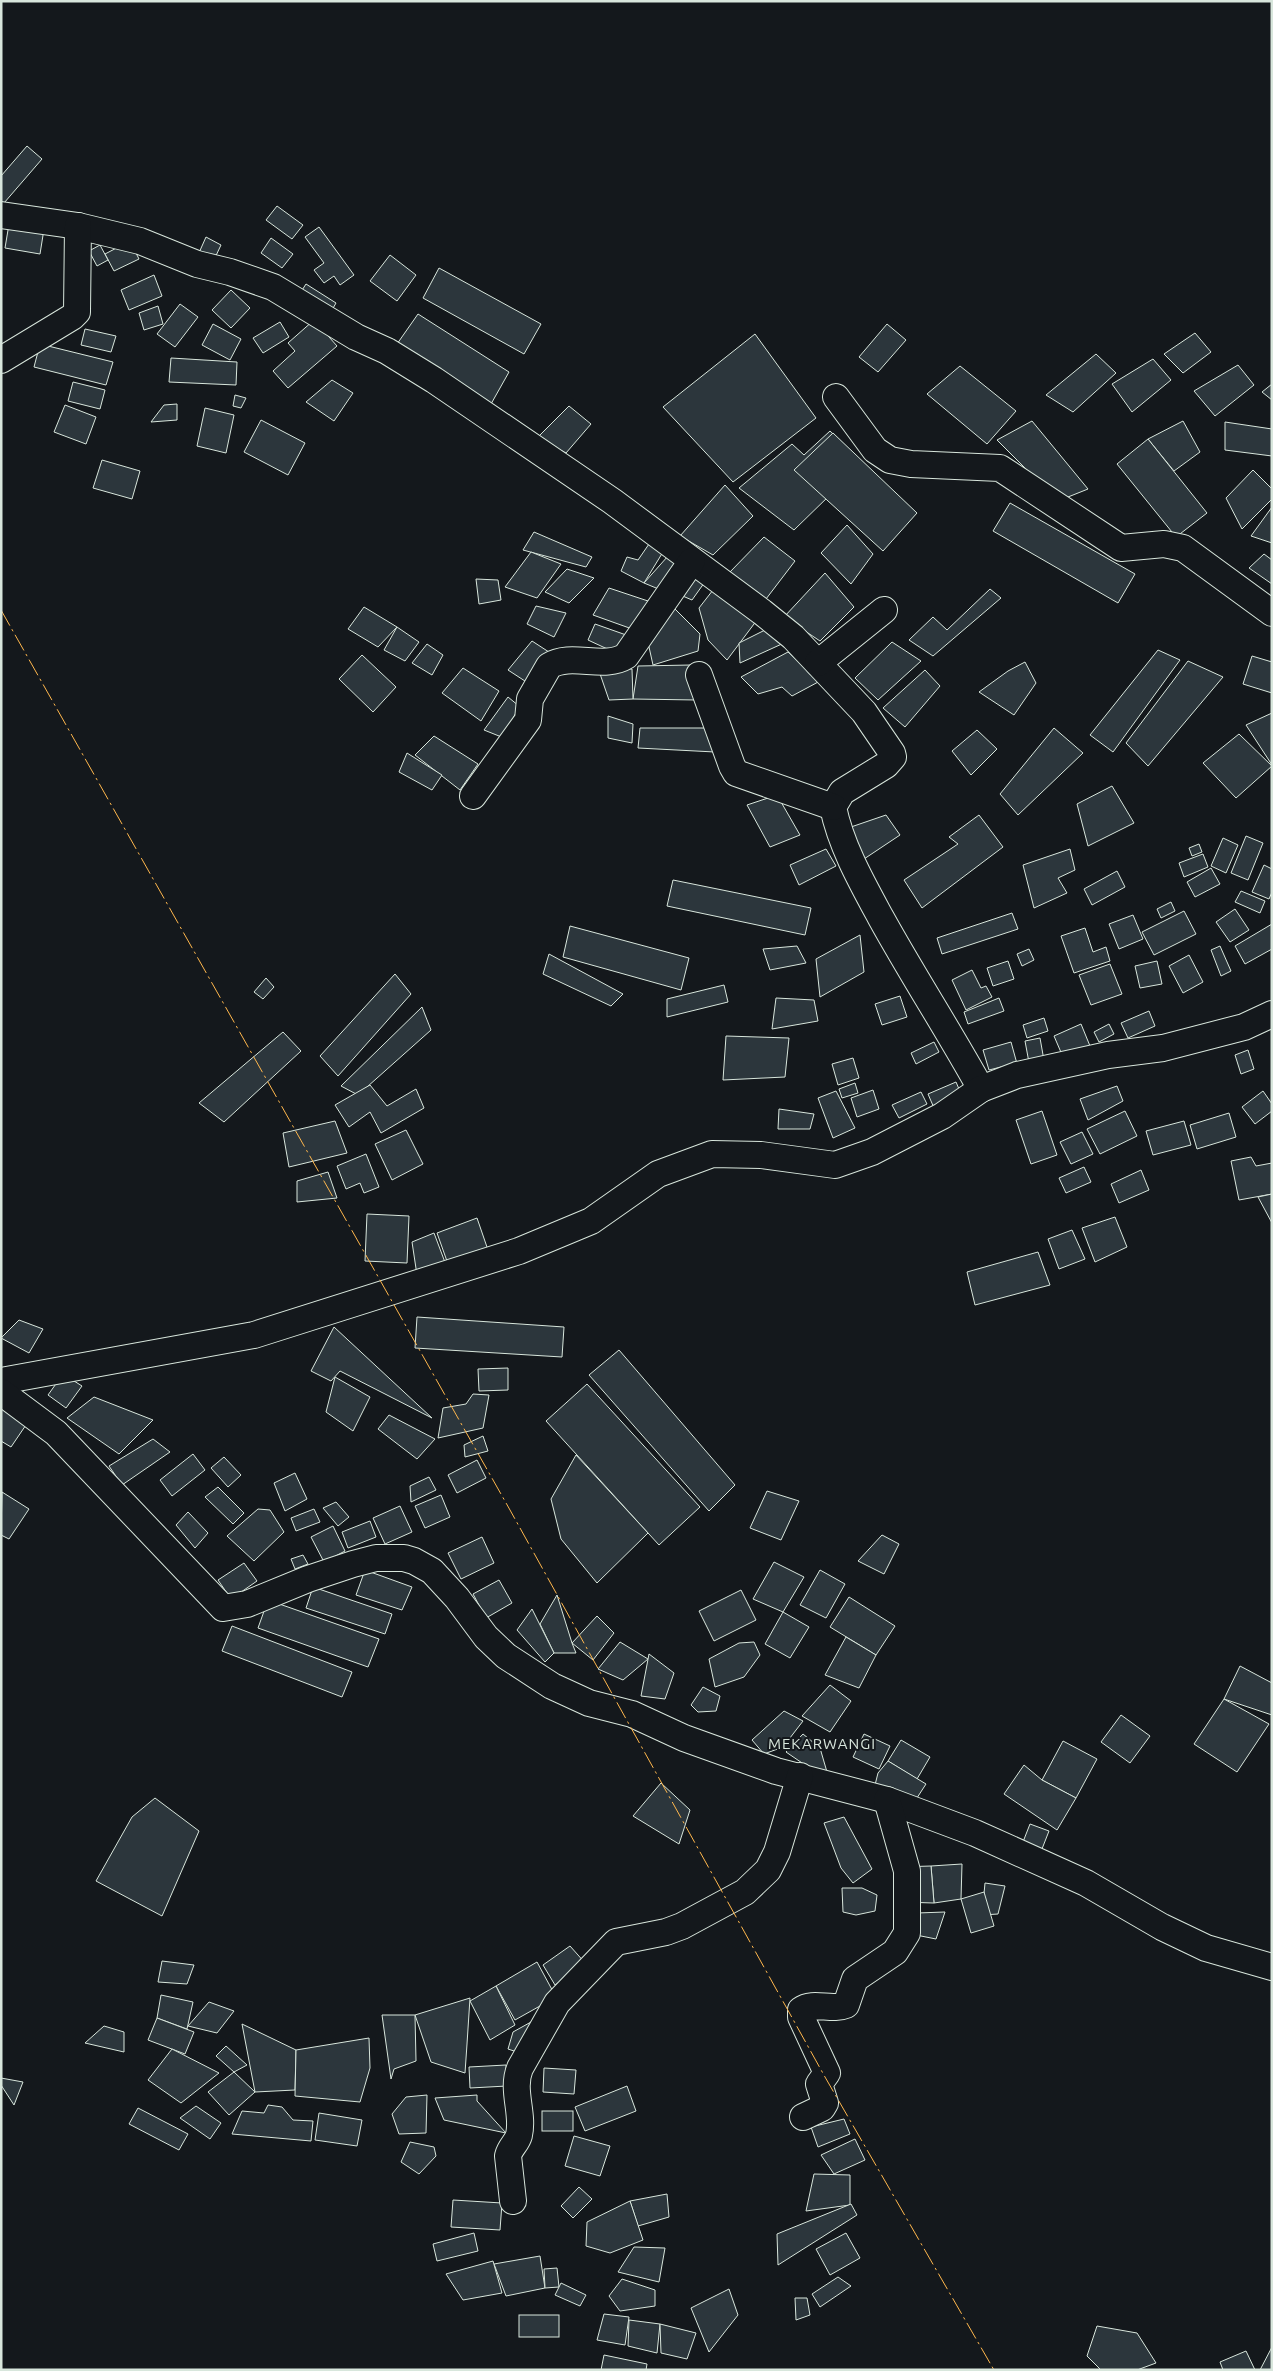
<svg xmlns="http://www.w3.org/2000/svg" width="1273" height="2371" font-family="Ubuntu,sans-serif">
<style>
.building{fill:#2c363c;stroke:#d8e6dc}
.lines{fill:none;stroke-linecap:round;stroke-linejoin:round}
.minor-casing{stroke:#d8e6dc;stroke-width:28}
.minor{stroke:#14181c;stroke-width:26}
.power{stroke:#ffb74d;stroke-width:1;stroke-dasharray:18 4 2.5 4;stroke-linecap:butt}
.labels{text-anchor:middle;stroke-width:4;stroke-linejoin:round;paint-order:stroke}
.quarter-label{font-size:15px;letter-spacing:1px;fill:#d8e6dc;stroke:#14181c}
</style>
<rect width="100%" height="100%" fill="#14181c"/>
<!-- building -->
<g class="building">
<path d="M27,146L42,159L4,203L1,201V176Z"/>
<path d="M277,206L303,225L292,239L266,220Z"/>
<path d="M9,224L44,229L40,254L5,248Z"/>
<path d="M319,227L354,275L340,285L334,276L324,283L314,270L324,263L305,237Z"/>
<path d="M206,237L221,245L213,262L198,255Z"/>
<path d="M271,238L293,254L282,268L261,253Z"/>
<path d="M130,241L139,259L114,271L105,254Z"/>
<path d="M100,245L108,260L97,266L89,251Z"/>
<path d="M390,255L416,275L397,301L370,281Z"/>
<path d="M439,268L541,324L524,354L423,298Z"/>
<path d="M154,275L162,296L129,310L121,290Z"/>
<path d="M306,284L336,303L328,317L297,298Z"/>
<path d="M231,290L250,308L231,328L212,310Z"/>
<path d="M180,304L198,317L175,347L157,334Z"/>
<path d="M158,306L163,324L144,330L139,313Z"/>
<path d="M418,314L509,372L491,404L397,344Z"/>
<path d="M314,320L337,346L288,388L273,371L295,351L288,343Z"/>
<path d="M280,322L289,337L263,353L253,338Z"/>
<path d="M213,324L241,339L230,360L202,345Z"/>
<path d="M887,324L906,340L878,372L859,357Z"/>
<path d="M85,329L116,336L111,352L81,345Z"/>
<path d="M1195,333L1211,352L1183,373L1164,354Z"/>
<path d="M755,334L816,418L733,482L663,407Z"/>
<path d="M40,344L113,362L106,385L34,367Z"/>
<path d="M1096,354L1116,373L1073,412L1046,395Z"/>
<path d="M171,358L237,362L236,385L169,382Z"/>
<path d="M1153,359L1171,380L1132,412L1112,384Z"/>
<path d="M1238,365L1254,385L1215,416L1194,391Z"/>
<path d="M960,366L1016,411L987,444L927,394Z"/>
<path d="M332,380L353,393L334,421L306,402Z"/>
<path d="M73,382L105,390L100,409L68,401Z"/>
<path d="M1272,384V400L1262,392Z"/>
<path d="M235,395L246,398L241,408L233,406Z"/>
<path d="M177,404V420L151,422L164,405Z"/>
<path d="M65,405L96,417L86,444L54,432Z"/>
<path d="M569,406L591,424L566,453L537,438Z"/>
<path d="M205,408L234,415L226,453L197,446Z"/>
<path d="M261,420L305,443L288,475L244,452Z"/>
<path d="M1032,421L1088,489L1058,501L997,440Z"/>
<path d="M1183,421L1200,452L1174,471L1148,439Z"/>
<path d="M1225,422L1272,429V456L1225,450Z"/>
<path d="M830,431L854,454L831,494L794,530L739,488L792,444L804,455Z"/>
<path d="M833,433L917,513L883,551L794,470Z"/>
<path d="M1148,439L1207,513L1176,537L1117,464Z"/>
<path d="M102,460L140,471L132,499L93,488Z"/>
<path d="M1253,470L1272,489V499L1242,529L1226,498Z"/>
<path d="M725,485L753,516L713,555L680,536Z"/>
<path d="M1010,503L1135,574L1118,603L993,531Z"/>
<path d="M1272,507V543L1251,536Z"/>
<path d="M847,525L873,554L851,584L821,553Z"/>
<path d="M534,532L592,557L586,567L523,550Z"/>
<path d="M764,537L795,561L766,599L729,573Z"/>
<path d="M649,544L663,552L644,583L621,571L627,557L638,560Z"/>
<path d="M531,552L561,564L537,598L505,587Z"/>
<path d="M1264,554L1272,560V584L1249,568Z"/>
<path d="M668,556L680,564L661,590L644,583Z"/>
<path d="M567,569L594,578L569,603L545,592Z"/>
<path d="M693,571L707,579L692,600L678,594Z"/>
<path d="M825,573L854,607L820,641L784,617Z"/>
<path d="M476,579L498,580L501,600L479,604Z"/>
<path d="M609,588L648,601L635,630L593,615Z"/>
<path d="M990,589L1001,598L933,656L909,640L933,617L947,630Z"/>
<path d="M713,590L757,620L727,660L708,640L699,608Z"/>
<path d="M536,606L566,613L554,637L527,624Z"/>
<path d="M364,607L397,627L378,647L348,629Z"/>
<path d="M673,607L700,634L698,651L653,665L647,638Z"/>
<path d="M595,624L629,636L616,653L588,640Z"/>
<path d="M397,627L419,642L405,661L384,650Z"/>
<path d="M769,628L784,643L740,663L739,643Z"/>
<path d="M532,641L552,654L528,683L508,670Z"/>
<path d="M892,642L921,661L878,700L855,678Z"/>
<path d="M427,644L443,655L432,675L412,663Z"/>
<path d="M1158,650L1180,660L1113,752L1090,735Z"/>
<path d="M788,652L820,681L792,696L782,687L758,694L741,677Z"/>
<path d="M362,655L396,687L373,712L339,679Z"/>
<path d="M1252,656L1272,662V693L1243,684Z"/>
<path d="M1188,661L1223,677L1148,766L1126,743Z"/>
<path d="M1025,662L1036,683L1014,715L979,692L1008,671Z"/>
<path d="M691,665L697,700L633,699L638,666Z"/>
<path d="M463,668L499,691L481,721L442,693Z"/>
<path d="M598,668L632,669L633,699L609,700Z"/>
<path d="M925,670L940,686L905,727L883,708Z"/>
<path d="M508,697L519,706L504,738L484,730Z"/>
<path d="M1272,713V765L1246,725Z"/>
<path d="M608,716L633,724L632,743L608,738Z"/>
<path d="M640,728H711L715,752L638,748Z"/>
<path d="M1054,728L1083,753L1018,815L1000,794Z"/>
<path d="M977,730L997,749L971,775L952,751Z"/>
<path d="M1239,734L1272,766L1236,798L1203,763Z"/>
<path d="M434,736L478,764L460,790L415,755Z"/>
<path d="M407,753L442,775L432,790L399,772Z"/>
<path d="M1112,786L1134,823L1088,846L1077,804Z"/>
<path d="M777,795L800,835L770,847L747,805Z"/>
<path d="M886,815L900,835L864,859L848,828Z"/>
<path d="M979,815L1003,847L922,908L904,880L958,844L949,837Z"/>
<path d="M1246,836L1263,843L1248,880L1231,873Z"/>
<path d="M1223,838L1238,845L1226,873L1211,866Z"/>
<path d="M1199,844L1202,852L1192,856L1189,848Z"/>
<path d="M826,849L836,866L799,885L790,865Z"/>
<path d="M1070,849L1075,870L1058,878L1067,893L1034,908L1023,865Z"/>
<path d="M1203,854L1208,867L1184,877L1179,863Z"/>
<path d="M1264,865L1272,869V892L1269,899L1252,892Z"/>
<path d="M1211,868L1220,884L1195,897L1187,882Z"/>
<path d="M1117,871L1125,887L1092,905L1084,889Z"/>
<path d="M673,880L811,908L805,935L667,906Z"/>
<path d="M1241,891L1265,901L1260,913L1235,902Z"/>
<path d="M1171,902L1175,911L1161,918L1157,909Z"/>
<path d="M1235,909L1249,930L1230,942L1216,922Z"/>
<path d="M1184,911L1196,934L1154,955L1142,932Z"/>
<path d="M1012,913L1018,929L942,954L937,938Z"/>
<path d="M1133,915L1143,939L1119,949L1109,924Z"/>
<path d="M1272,924V949L1245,964L1235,946Z"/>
<path d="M570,926L689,958L681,990L563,957Z"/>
<path d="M1085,928L1093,952L1106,947L1110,961L1074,973L1061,936Z"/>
<path d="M860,935L864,972L820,997L816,959Z"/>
<path d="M797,946L806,963L770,970L763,949Z"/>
<path d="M1220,946L1231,971L1221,976L1211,950Z"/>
<path d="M1029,949L1034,960L1022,966L1017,954Z"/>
<path d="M549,954L623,994L611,1006L543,974Z"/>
<path d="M1189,955L1203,982L1183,993L1169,966Z"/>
<path d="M1008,961L1014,979L993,986L987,968Z"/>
<path d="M1157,961L1162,984L1140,988L1135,966Z"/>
<path d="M1110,964L1122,994L1091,1005L1079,975Z"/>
<path d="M972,970L981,988L986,986L992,997L966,1010L952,980Z"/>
<path d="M395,974L411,994L338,1076L320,1056Z"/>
<path d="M266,978L274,987L263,999L254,992Z"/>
<path d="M724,985L728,1002L667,1017V999Z"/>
<path d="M900,996L907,1017L882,1025L875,1004Z"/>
<path d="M776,998L814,1000L818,1021L772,1029Z"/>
<path d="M999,998L1004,1011L968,1024L964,1012Z"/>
<path d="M422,1007L431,1030L358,1095L341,1086Z"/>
<path d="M1149,1011L1155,1026L1128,1038L1121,1023Z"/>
<path d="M1044,1018L1048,1031L1027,1038L1023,1025Z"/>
<path d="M1081,1024L1090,1046L1063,1057L1054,1036Z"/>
<path d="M1109,1024L1114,1034L1099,1042L1094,1032Z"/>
<path d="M283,1032L301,1051L224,1122L199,1103Z"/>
<path d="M726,1036L789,1038L785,1077L723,1080Z"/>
<path d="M1040,1038L1045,1066L1030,1068L1025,1041Z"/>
<path d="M934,1042L939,1052L916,1064L911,1053Z"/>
<path d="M1011,1042L1019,1071L1004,1076L1001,1067L989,1070L983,1050Z"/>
<path d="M1248,1050L1254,1069L1241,1074L1235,1055Z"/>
<path d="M853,1058L859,1078L838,1085L832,1064Z"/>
<path d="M956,1082L962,1096L934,1108L928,1094Z"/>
<path d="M855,1083L858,1093L842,1098L839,1089Z"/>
<path d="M370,1085L387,1106L416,1089L424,1108L381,1133L370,1112L349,1127L335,1105Z"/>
<path d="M1117,1086L1123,1101L1088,1120L1080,1099Z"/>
<path d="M873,1090L879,1109L857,1117L851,1098Z"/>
<path d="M836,1091L855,1128L833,1138L818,1098Z"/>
<path d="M1263,1091L1272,1104V1111L1255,1124L1242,1107Z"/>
<path d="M921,1092L927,1104L899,1118L892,1105Z"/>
<path d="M779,1109L814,1114L810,1129H778Z"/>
<path d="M1042,1111L1057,1155L1031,1164L1016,1120Z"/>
<path d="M1125,1111L1137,1136L1100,1154L1087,1129Z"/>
<path d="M1229,1113L1236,1137L1197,1149L1190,1125Z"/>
<path d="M335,1121L347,1153L289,1167L283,1133Z"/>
<path d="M1184,1121L1191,1145L1153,1155L1146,1131Z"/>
<path d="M406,1130L423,1164L392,1180L375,1144Z"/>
<path d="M1082,1132L1093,1154L1071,1164L1060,1142Z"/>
<path d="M366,1154L379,1187L364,1193L360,1183L346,1189L337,1166Z"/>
<path d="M1251,1157L1256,1166L1272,1163V1194L1239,1200L1231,1161Z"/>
<path d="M1084,1167L1091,1182L1066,1193L1059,1178Z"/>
<path d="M1141,1170L1149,1190L1119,1203L1111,1184Z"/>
<path d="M328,1172L337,1198L297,1202V1181Z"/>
<path d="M1272,1194V1223L1258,1197Z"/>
<path d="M367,1214L409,1216L407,1263L365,1261Z"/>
<path d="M1115,1217L1127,1247L1095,1262L1082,1228Z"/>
<path d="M477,1218L488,1250L448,1264L437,1233Z"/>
<path d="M1072,1230L1085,1259L1059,1269L1048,1239Z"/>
<path d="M434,1233L446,1265L417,1275L412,1242Z"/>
<path d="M1038,1252L1050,1285L975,1305L967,1272Z"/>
<path d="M417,1317L564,1327L562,1357L415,1348Z"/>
<path d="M19,1320L43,1329L29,1353L1,1338Z"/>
<path d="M334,1327L432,1418L340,1371L331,1381L311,1371Z"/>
<path d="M619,1350L735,1485L709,1511L589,1375Z"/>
<path d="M508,1368V1390L479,1391L478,1369Z"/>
<path d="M63,1374L82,1386L66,1408L48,1395Z"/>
<path d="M335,1377L370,1397L353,1431L326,1412Z"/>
<path d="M587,1384L700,1507L659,1545L546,1421Z"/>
<path d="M473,1394L489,1395L483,1428L438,1438L443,1408L466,1404Z"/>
<path d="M94,1397L153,1420L119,1454L67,1418Z"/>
<path d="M1,1400L30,1419L11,1447L1,1441Z"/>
<path d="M389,1415L435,1439L417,1459L378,1429Z"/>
<path d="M483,1436L488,1451L465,1457L464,1445Z"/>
<path d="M153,1439L170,1452L122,1485L109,1466Z"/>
<path d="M193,1454L205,1470L172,1496L160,1480Z"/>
<path d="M576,1455L648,1533L597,1583L561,1539L551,1499Z"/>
<path d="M224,1457L241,1475L228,1487L211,1468Z"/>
<path d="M477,1460L486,1478L457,1493L448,1475Z"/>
<path d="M295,1473L307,1499L285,1511L274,1483Z"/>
<path d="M429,1477L436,1490L411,1502L410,1486Z"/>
<path d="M218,1487L244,1513L233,1524L205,1497Z"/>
<path d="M767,1491L799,1501L781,1540L750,1528Z"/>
<path d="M2,1492L29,1509L9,1539L1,1535Z"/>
<path d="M441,1495L450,1517L425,1528L415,1506Z"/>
<path d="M336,1502L349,1517L338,1526L323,1508Z"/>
<path d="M400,1506L412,1532L385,1544L373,1518Z"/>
<path d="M258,1509L270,1510L284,1532L254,1561L227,1536Z"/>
<path d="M314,1509L320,1522L296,1531L291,1518Z"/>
<path d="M188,1512L208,1533L195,1548L176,1525Z"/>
<path d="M370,1521L376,1537L348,1548L342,1532Z"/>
<path d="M333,1526L345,1551L324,1562L311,1537Z"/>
<path d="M882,1535L899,1544L884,1574L858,1561Z"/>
<path d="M482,1537L494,1563L461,1579L448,1553Z"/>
<path d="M303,1555L308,1564L295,1569L291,1559Z"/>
<path d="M774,1562L804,1577L783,1612L753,1599Z"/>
<path d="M244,1563L257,1581L231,1599L218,1580Z"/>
<path d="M365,1570L412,1587L402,1610L356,1595Z"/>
<path d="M820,1570L845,1584L826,1618L800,1605Z"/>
<path d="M499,1580L512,1603L486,1618L473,1594Z"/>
<path d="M313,1587L392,1614L385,1634L306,1608Z"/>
<path d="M741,1590L756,1620L714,1641L699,1611Z"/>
<path d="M557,1595L572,1643L576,1653H554L540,1624Z"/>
<path d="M849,1597L895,1626L876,1655L830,1627Z"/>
<path d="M268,1600L379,1639L368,1667L258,1628Z"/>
<path d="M532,1609L554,1653L545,1662L517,1630Z"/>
<path d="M783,1612L809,1627L790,1658L765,1644Z"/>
<path d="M597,1616L614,1633L593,1660L572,1643Z"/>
<path d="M232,1626L352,1672L342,1697L222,1651Z"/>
<path d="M846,1637L876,1655L859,1688L825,1675Z"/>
<path d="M620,1642L648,1659L623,1680L598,1669Z"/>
<path d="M754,1642L760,1655L744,1677L715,1687L709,1659L739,1643Z"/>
<path d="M649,1654L674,1673L665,1699L641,1696Z"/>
<path d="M1240,1666L1272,1683V1715L1224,1699Z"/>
<path d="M830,1685L851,1701L830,1732L802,1716Z"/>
<path d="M703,1687L720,1696L716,1711L698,1712L691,1705Z"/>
<path d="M1224,1699L1269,1724L1237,1772L1194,1744Z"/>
<path d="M784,1711L803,1721L783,1747L764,1754L752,1740Z"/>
<path d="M1121,1715L1150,1736L1130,1763L1101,1742Z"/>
<path d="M803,1734L820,1748L827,1772L808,1767L786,1752Z"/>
<path d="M864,1734L890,1746L879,1769L853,1757Z"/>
<path d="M901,1740L930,1757L917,1779L888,1761Z"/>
<path d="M1063,1741L1097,1759L1076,1798L1042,1780Z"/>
<path d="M888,1761L926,1784L913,1804L874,1789L878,1773Z"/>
<path d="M1024,1765L1042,1780L1076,1798L1057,1830L1004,1794Z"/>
<path d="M661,1783L690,1810L679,1844L633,1816Z"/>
<path d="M155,1798L199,1831L162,1916L96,1881L132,1817Z"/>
<path d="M844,1817L872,1869L853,1883L841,1868L824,1823Z"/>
<path d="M1030,1824L1049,1831L1040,1854L1021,1847Z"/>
<path d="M962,1864L961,1899L934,1903L931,1866Z"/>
<path d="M931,1866L934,1903L900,1902L899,1867Z"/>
<path d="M985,1883L1005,1886L998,1914L982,1915Z"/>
<path d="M842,1888H862L877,1895L875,1911L856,1915L843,1912Z"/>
<path d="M984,1892L994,1926L971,1933L961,1899Z"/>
<path d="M945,1912L936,1939L916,1935L917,1913Z"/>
<path d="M570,1946L586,1964L555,1985L543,1965Z"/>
<path d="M162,1961L194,1965L187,1984L158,1982Z"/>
<path d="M537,1962L556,1997L515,2020L496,1986Z"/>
<path d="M496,1986L515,2025L490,2040L470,2001Z"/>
<path d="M161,1995L193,2002L187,2029L157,2018Z"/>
<path d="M470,1998L467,2044L465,2073L431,2062L415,2015Z"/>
<path d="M209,2002L234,2011L217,2033L188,2026Z"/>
<path d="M382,2015H415L416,2061L394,2069L391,2079Z"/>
<path d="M157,2018L194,2032L185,2054L148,2040Z"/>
<path d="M531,2022L526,2055L508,2049L513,2032Z"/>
<path d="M242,2024L296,2050L295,2090L255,2092Z"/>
<path d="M104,2026L124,2032V2052L85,2043Z"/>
<path d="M369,2038L370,2068L360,2102L295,2096L296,2050Z"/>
<path d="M226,2046L247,2065L234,2072L216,2056Z"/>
<path d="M172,2049L219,2073L181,2103L148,2080Z"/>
<path d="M506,2065L507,2086L470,2088L469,2067Z"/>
<path d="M544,2068L576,2070L574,2094L543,2092Z"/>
<path d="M234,2072L255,2092L229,2115L208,2092Z"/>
<path d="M1,2078L23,2082L14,2105L1,2085Z"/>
<path d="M627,2086L636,2111L585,2131L575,2107Z"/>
<path d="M427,2095L426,2133L399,2134L392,2114L406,2097Z"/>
<path d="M477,2095V2101L506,2133L444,2120L435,2098Z"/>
<path d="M268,2105L282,2107L293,2120L313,2121L311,2141L232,2134L242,2111L264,2113Z"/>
<path d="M196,2106L221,2123L210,2139L180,2118Z"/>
<path d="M138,2108L188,2134L179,2150L129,2124Z"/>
<rect x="542" y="2111" width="31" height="20"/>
<path d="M319,2113L362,2120L357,2146L315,2140Z"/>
<path d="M844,2119L850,2134L818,2147L811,2127Z"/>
<path d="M574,2136L610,2146L600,2176L565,2166Z"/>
<path d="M855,2139L865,2160L834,2174L821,2155Z"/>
<path d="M410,2142L434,2147L436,2156L419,2174L401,2162Z"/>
<path d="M814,2174L850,2175V2205L806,2211Z"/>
<path d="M579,2187L592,2199L573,2218L561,2206Z"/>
<path d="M667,2194L669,2217L638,2226L630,2201Z"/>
<path d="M453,2200L502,2203L500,2230L451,2227Z"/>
<path d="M630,2201L643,2240L610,2253L586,2246L587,2222Z"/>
<path d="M851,2204L857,2215L778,2265L777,2234Z"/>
<path d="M474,2233L478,2251L437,2261L433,2244Z"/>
<path d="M846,2233L860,2258L830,2275L816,2249Z"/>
<path d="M634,2247L665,2248L659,2282L618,2272Z"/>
<path d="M540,2256L545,2288L506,2296L494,2264Z"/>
<path d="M493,2261L502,2293L463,2300L446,2274Z"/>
<path d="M557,2268L559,2287L545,2288L544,2269Z"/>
<path d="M838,2277L851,2286L820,2307L812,2294Z"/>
<path d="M622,2279L655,2290V2306L620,2311L609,2296Z"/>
<path d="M561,2283L586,2295L580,2306L555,2295Z"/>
<path d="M729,2289L738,2315L709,2352L691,2308Z"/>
<path d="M795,2298H807L810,2315L796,2320Z"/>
<path d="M604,2314L629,2317L625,2345L597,2340Z"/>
<rect x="519" y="2315" width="40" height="22"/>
<path d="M629,2320L660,2324L657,2353L628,2346Z"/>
<path d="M660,2324L696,2333L687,2359L661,2353Z"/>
<path d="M1097,2326L1137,2333L1156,2363L1137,2370H1101L1087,2356Z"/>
<path d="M1272,2347V2370H1260Z"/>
<path d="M1246,2351L1255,2370H1223L1220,2362Z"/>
<path d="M604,2355L647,2364L646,2370H601Z"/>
</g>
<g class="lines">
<defs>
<g id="minor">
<path d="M1,215L78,226L140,241L197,264L230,272L273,287L356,337L387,351L434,380L612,501L762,612L793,637L864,712L892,753L893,757L886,765L842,792L833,807C841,846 862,883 881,918C913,976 949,1031 981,1089"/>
<path d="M1,360L72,317L77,312L78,226"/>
<path d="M836,397L875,450L890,460L911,464L1000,468L1121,548L1164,544L1183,548L1272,613"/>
<path d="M818,663L884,610"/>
<path d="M699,675L732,766L736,773L833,807"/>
<path d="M473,796L528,720L530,699L549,666C571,652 604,670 626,656L692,561"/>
<path d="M1,1381L254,1335L519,1251L591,1221L658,1174L712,1154L761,1155L835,1165L872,1152L942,1116L981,1089L1017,1075L1108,1055L1163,1048L1244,1027L1272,1014"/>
<path d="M1,1392L56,1433L223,1608L247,1604L308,1579L353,1564L376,1558H404L414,1561L432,1571L457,1598L486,1637L506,1656L552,1686L589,1703L632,1714L684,1738L776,1771L887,1800L975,1833L1086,1883L1162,1927L1206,1948L1272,1967"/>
<path d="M803,2117L822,2108L825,2103L819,2084L827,2073L801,2017V2010C813,2001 832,2011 846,2005L855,1979L895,1952L907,1933V1871L887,1800"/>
<path d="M513,2201L508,2156C510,2147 517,2143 519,2135C524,2113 511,2090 520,2068L557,2003L616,1942L666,1932L682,1926L745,1892L768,1870L777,1852L800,1776"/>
</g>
</defs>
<!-- minor casing -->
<use href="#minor" class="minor-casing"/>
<!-- minor -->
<use href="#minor" class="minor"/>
<!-- power -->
<path class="power" d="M1,610L510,1510L825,2077L994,2370"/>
</g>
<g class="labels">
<!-- quarter labels -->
<g class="quarter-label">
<text x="822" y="1749">MEKARWANGI</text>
</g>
</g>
<!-- border -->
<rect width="1273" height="2371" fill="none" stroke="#d8e6dc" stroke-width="5"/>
</svg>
